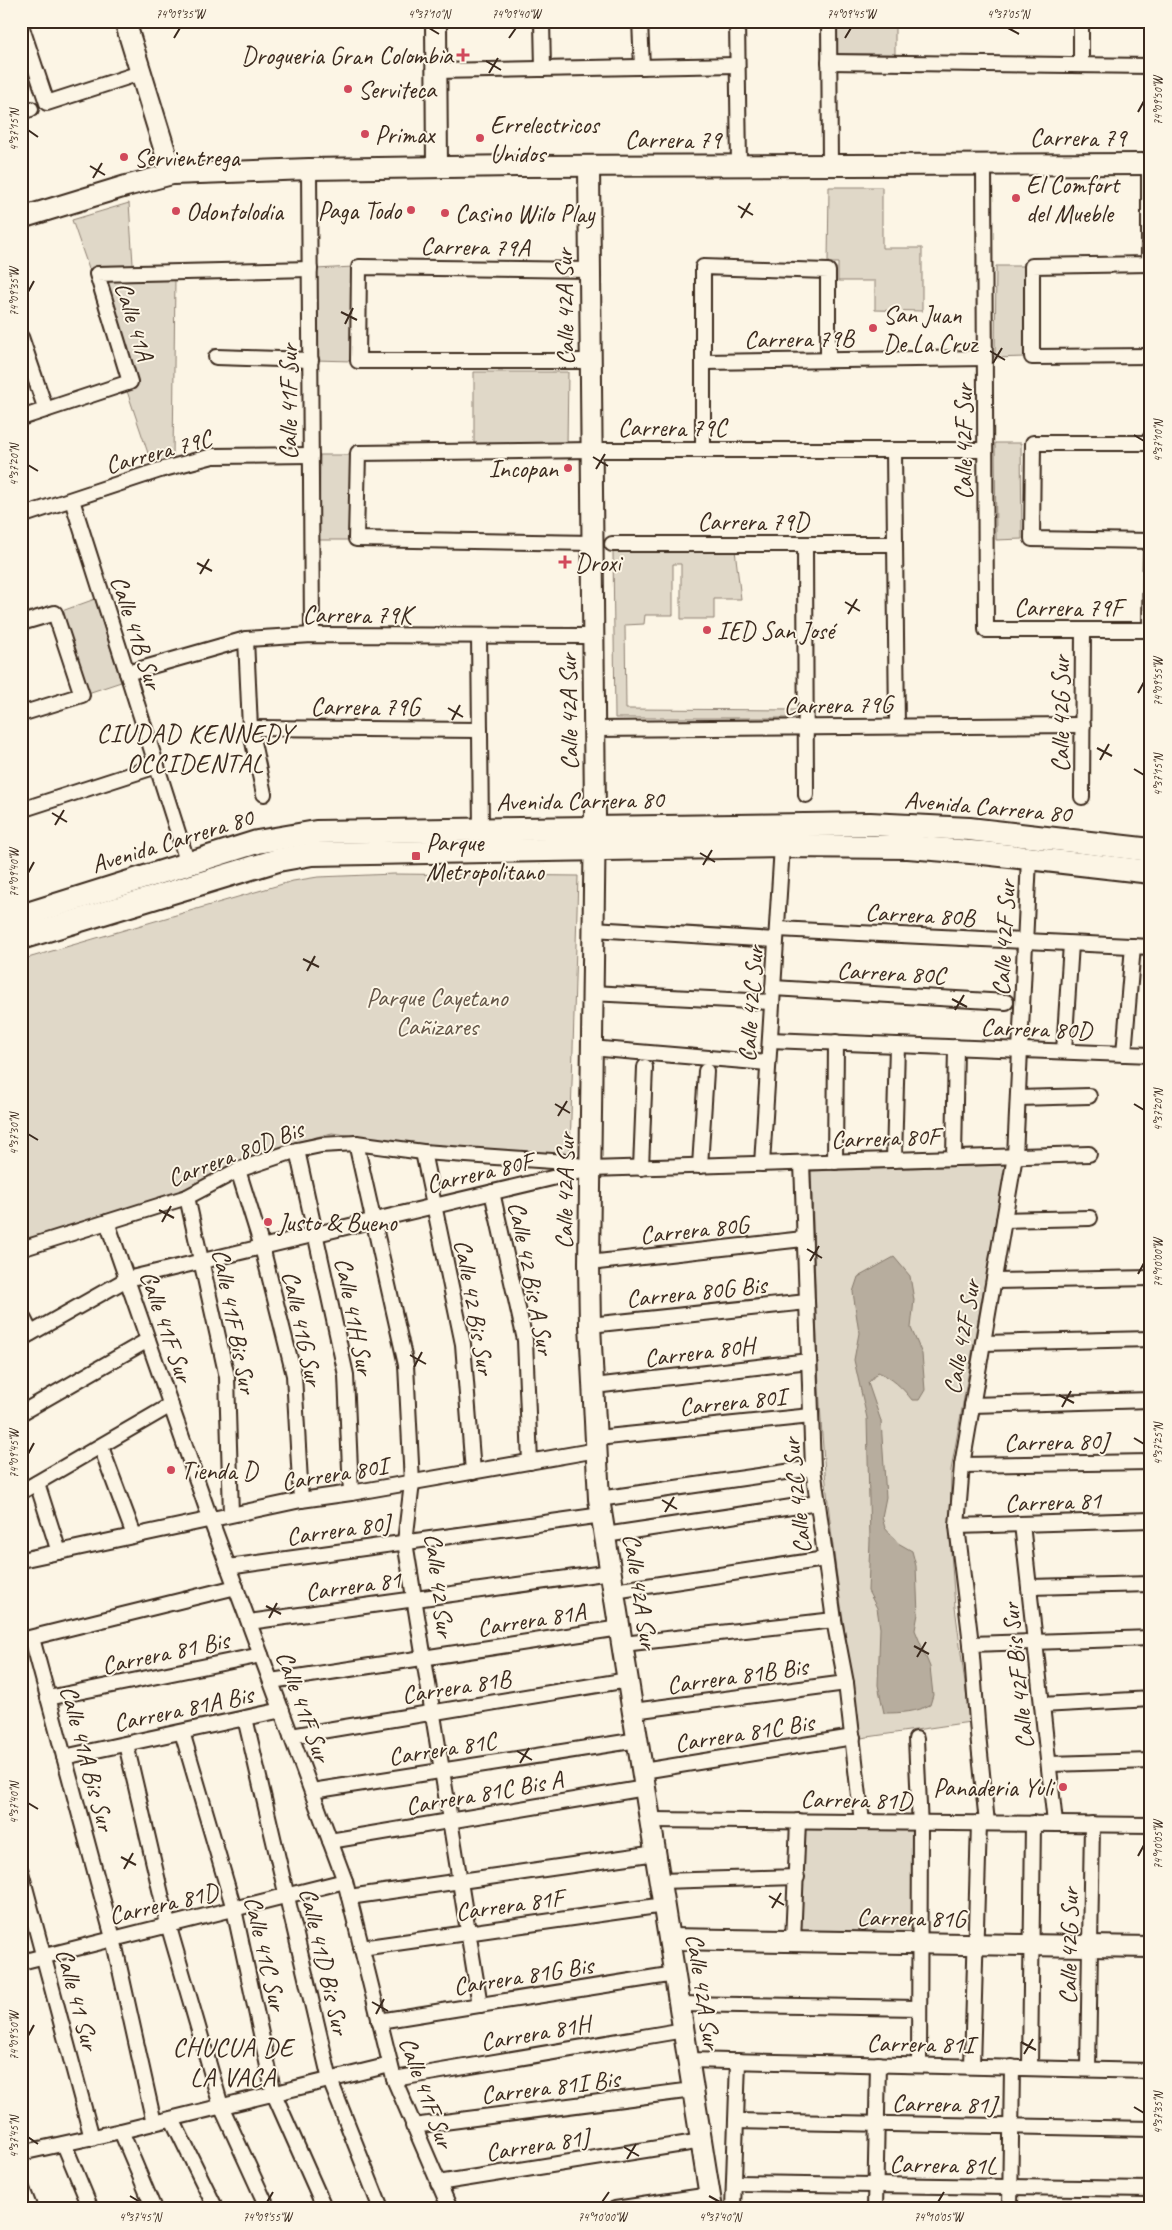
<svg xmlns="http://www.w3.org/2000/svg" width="1172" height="2230" font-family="Caveat,sans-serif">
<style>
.green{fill:#e0d8c8;stroke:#8e8173}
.water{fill:#b7ad9e;stroke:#85796b}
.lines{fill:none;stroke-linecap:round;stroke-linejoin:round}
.street-casing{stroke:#3b2a1e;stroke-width:18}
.secondary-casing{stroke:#3b2a1e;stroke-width:24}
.primary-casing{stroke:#3b2a1e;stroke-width:26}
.street{stroke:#fcf5e5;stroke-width:14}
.secondary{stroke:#fcf5e5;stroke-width:20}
.primary{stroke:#fcf5e5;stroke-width:22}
.ticks{fill:none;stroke:#3b2a1e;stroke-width:2}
.poi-dot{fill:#d1495b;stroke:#fcf5e5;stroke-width:2}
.labels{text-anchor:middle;stroke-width:4;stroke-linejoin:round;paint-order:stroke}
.poi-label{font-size:25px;fill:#3b2a1e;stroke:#fcf5e5;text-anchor:start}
.street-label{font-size:25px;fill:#3b2a1e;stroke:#fcf5e5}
.park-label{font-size:25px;fill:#645648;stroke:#fcf5e5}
.neighbourhood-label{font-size:26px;letter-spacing:1px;fill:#3b2a1e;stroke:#fcf5e5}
.neatline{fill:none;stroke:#3b2a1e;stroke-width:2}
.ticks-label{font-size:12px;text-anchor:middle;fill:#3b2a1e}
</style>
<rect width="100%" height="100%" fill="#fcf5e5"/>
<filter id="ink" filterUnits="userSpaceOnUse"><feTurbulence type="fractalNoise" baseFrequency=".02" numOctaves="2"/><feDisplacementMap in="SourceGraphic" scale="10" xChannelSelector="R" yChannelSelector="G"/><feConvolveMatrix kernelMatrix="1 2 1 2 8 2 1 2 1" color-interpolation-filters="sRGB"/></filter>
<g filter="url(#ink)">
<!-- green -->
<g class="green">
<rect x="837" y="21" width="58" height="33"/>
<path d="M829,187H882V248H922V311L875,310V281H838V263H828Z"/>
<path d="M129,203L134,279L175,277L173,459L152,465L127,391L136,387L100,268L89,269L72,220Z"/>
<path d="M996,266H1025L1024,357L995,358Z"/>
<path d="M353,267L352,361L315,360L316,269Z"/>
<path d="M474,372H568L567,445H474Z"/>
<path d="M995,443H1021L1022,539L996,540Z"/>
<path d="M320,455H352L351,540H319Z"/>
<path d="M735,550L741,599H714V619H681V564H673V615H645L644,624L625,625L626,709L800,710V718H615L613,551Z"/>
<path d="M95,599L121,682L88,693L62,611Z"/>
<path d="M394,874L578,876L570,1152L551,1156L445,1151L376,1139L332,1133L297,1142L163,1200L21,1242V960L293,881L318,877Z"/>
<path d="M1006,1165L951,1470L950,1538L955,1607L970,1722L861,1738C850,1663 837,1587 829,1512C816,1399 816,1284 811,1171Z"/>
<path d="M802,1827L916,1830L913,1935L799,1931Z"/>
</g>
<!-- water -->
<path class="water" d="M894,1257L910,1276L914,1300L911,1328L922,1354L925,1390L919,1400H912C902,1387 892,1378 878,1372L868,1383L881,1421L886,1497L882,1517L885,1528L898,1543L912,1551L916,1566L918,1614L915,1630L930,1667L933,1695L930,1705C915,1712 901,1713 884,1713L878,1685L880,1628L877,1608L868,1591L870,1540L867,1418L854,1360L859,1333L853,1292L858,1277Z"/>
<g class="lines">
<defs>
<g id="street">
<path d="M542,21L543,69"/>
<path d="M640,21L642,67"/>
<path d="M737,21L739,165"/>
<path d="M829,21L830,165"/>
<path d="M1081,21V65"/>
<path d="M21,25L47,103L140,73"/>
<path d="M829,62L1151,66"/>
<path d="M436,71L737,65"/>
<path d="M21,112L31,109"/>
<path d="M984,164L986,630H1151"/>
<path d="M1149,164V264L1032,266V357L1151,356"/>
<path d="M309,169L312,635"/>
<path d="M590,270L359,267L358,361H591"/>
<path d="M21,337L46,410"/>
<path d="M216,357L311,360"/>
<path d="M704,362L985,358"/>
<path d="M21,418L130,382L97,274L310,269"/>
<path d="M1151,437V443H1033L1032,539L1151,541"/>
<path d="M703,450V267L828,271V360"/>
<path d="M894,450L897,726"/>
<path d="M72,500L188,864"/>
<path d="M21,516L160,470L213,456L311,455"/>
<path d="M593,543L356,539L358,453L592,450H985"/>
<path d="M612,544H895"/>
<path d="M805,544L806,795"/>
<path d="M21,623L55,613L82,695L21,714"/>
<path d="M1150,630L1151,552"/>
<path d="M479,636L481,829"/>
<path d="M246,639L250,728L264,794"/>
<path d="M127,673L246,639L312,635L593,636"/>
<path d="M250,728L480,730"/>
<path d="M594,729L1083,725"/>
<path d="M1082,797L1083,630"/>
<path d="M21,810L157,766"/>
<path d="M593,929L776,940"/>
<path d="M777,929L1151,947"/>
<path d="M773,988L1006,1002"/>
<path d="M591,993L772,1002"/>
<path d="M770,1040L1151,1055"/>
<path d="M590,1048L768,1063"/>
<path d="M1064,1051L1071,944"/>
<path d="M1124,1054L1133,946"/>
<path d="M1018,1098L1089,1096"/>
<path d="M356,1143L406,1365L412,1483L405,1542L480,2005"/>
<path d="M297,1150L346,1375L351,1493"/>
<path d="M423,1152L463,1344L473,1472"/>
<path d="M954,1158L956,1047"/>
<path d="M894,1160L897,1045"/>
<path d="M835,1162L836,1042"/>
<path d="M802,1163L813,1468L834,1620L846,1683L862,1822"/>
<path d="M762,1164L782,846"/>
<path d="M700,1166L706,1071"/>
<path d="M641,1168L645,1067"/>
<path d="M238,1170L262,1247L294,1375L301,1500"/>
<path d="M492,1192L525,1340L530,1462"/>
<path d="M187,1197L227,1377L231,1514"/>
<path d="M1004,1220L1090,1218"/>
<path d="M107,1222L210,1518L345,1881L394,2079L450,2209"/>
<path d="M21,1249L187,1197L238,1170L297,1150L321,1145L356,1143L423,1152L566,1162L587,1168"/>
<path d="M589,1263L803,1239"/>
<path d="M994,1281L1151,1278"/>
<path d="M21,1314L31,1333"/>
<path d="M590,1325L807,1302"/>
<path d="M21,1339L127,1279L590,1169L1089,1154"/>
<path d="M983,1343L1151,1339"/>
<path d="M594,1386L809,1361"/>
<path d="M972,1405L1151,1400"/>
<path d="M21,1413L148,1340"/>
<path d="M597,1438L811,1416"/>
<path d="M101,1447L134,1535"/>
<path d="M962,1465L1151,1462"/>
<path d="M37,1483L59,1552"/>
<path d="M21,1492L171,1405"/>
<path d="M599,1499L813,1468"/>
<path d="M1022,1524L1055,1823"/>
<path d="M957,1526L1151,1520"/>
<path d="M605,1535L818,1503"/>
<path d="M21,1560L301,1500L351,1493L597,1450"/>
<path d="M228,1567L602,1515"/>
<path d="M1029,1587L1151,1584"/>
<path d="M614,1591L825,1559"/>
<path d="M249,1622L611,1572"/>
<path d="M32,1638L113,1938L154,2123"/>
<path d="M21,1640L236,1587"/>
<path d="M623,1644L834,1620"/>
<path d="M971,1644L1151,1638"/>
<path d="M271,1681L620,1628"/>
<path d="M48,1698L261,1655"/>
<path d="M1042,1705L1151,1699"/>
<path d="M633,1711L846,1683"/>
<path d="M245,1718L330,2080L381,2209"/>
<path d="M182,1732L234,1909L274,2094L325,2209"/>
<path d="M291,1736L628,1680"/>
<path d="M916,1739L920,1828L919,2065"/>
<path d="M126,1744L168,1924L221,2106L268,2209"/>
<path d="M64,1757L282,1710"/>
<path d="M1049,1764L1151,1761"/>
<path d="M643,1771L853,1737"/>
<path d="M312,1791L638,1740"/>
<path d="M651,1820L1151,1825"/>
<path d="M987,1823L978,1734L971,1644L957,1526L962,1465L1015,1156L1029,859"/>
<path d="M330,1841L645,1788"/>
<path d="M21,1872L92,2138"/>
<path d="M660,1881L797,1877"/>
<path d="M349,1897L656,1853"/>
<path d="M793,1941L798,1821"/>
<path d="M361,1948L664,1905"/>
<path d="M21,1962L345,1881"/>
<path d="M680,2004L919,2008"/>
<path d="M379,2021L675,1974"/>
<path d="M689,2060L1151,2071"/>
<path d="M972,2066L979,1823"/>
<path d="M1030,2068L1033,1823"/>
<path d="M1088,2069L1092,1824"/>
<path d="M394,2079L684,2030"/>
<path d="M172,2119L216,2209"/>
<path d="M736,2121L1151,2129"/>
<path d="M413,2126L693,2090"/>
<path d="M121,2131L154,2209"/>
<path d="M64,2144L91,2209"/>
<path d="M21,2153L121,2131L390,2065"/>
<path d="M438,2183L702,2141"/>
<path d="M734,2183L1151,2189"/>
<path d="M21,2186L30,2209"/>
<path d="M615,2209L710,2195"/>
<path d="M733,2209L738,2061"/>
<path d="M875,2209L878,2064"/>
<path d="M1010,2209L1012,2067"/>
</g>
<g id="secondary">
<path d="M125,21L172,174"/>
<path d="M436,21L437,167"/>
<path d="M589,166L595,814L589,1263L590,1325L599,1499L712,2209"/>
<path d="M21,218L126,186L172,174L309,169L516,166L1151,164"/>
<path d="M670,1939L1151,1947"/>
</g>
<g id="primary">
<path d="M21,916L257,842L316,832L870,824L969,829L1151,850"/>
<path d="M21,938L278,860L312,854L782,846L908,847L983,853L1151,872"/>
</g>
</defs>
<!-- street casing -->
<use href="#street" class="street-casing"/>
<!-- secondary casing -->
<use href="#secondary" class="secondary-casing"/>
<!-- primary casing -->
<use href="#primary" class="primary-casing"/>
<!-- street -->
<use href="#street" class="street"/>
<!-- secondary -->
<use href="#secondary" class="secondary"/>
<!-- primary -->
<use href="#primary" class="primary"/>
</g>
</g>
<!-- ticks -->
<path class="ticks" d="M429,28L439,34M1008,28L1019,34M174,38L180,28M509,38L516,28M845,38L851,28M486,61L501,70M489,73L498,58M1138,112L1144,101M28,130L38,137M90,166L105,175M93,178L102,163M738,206L753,215M741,218L750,203M28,292L34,281M341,312L357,320M345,324L353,308M990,351L1005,360M993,363L1002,348M1134,435L1144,441M593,457L608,466M28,465L38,471M596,469L605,454M197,563L212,571M200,574L209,559M845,602L860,611M848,614L857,599M1138,693L1144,682M448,708L463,717M452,720L460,705M1097,748L1112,756M1100,760L1109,744M1134,769L1144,775M52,813L67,822M55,825L64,810M700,853L715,862M703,865L712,850M28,873L34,862M303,959L319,967M307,971L315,956M952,999L967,1007M955,1010L964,995M555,1104L570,1113M1134,1104L1144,1110M558,1116L567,1101M28,1134L38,1140M159,1210L174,1218M162,1222L171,1206M807,1249L822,1258M810,1261L819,1246M1138,1274L1144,1263M410,1355L426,1364M414,1367L422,1352M1059,1395L1074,1403M1062,1407L1071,1391M1134,1438L1144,1444M28,1454L34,1443M662,1500L677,1509M665,1512L674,1497M266,1606L281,1614M269,1618L277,1603M914,1646L929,1654M917,1657L926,1642M517,1751L532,1760M520,1763L529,1748M28,1803L38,1809M1138,1856L1144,1845M121,1857L136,1865M124,1869L133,1853M769,1896L784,1905M772,1908L781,1893M372,2002L388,2011M376,2014L384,1999M28,2036L34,2025M1021,2042L1036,2050M1024,2054L1033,2039M1134,2107L1144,2113M28,2137L38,2144M624,2147L639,2156M627,2159L636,2144M130,2196L140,2202M709,2196L720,2202M267,2202L273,2192M602,2202L609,2192M938,2202L944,2192"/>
<!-- markers -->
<g class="poi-dot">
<path d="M460.5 47.5h5v5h5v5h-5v5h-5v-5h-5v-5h5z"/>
<circle cx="348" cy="89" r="5"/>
<circle cx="365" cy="134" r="5"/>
<circle cx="480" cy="138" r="5"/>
<circle cx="124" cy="157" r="5"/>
<circle cx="1016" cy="198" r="5"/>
<circle cx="411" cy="210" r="5"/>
<circle cx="176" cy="211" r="5"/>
<circle cx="445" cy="213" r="5"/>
<circle cx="873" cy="328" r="5"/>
<circle cx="568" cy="468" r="5"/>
<path d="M562.5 554.5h5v5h5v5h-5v5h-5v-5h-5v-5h5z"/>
<circle cx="707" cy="630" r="5"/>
<rect x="411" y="851" width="10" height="10" rx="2.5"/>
<circle cx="268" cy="1222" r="5"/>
<circle cx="171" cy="1470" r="5"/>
<circle cx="1063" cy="1787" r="5"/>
</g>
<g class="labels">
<!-- poi labels -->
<g class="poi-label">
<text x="453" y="64" text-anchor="end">Drogueria Gran Colombia</text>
<text x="358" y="98">Serviteca</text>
<text x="490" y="133">Errelectricos<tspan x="490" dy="29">Unidos</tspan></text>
<text x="375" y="143">Primax</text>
<text x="134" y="166">Servientrega</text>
<text x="1026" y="193">El Comfort<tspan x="1026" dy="29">del Mueble</tspan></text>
<text x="401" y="219" text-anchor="end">Paga Todo</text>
<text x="186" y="220">Odontolodia</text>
<text x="455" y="222">Casino Wilo Play</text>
<text x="883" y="323">San Juan<tspan x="883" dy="29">De La Cruz</tspan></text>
<text x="558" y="477" text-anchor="end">Incopan</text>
<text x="575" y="571">Droxi</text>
<text x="717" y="639">IED San José</text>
<text x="426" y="851">Parque<tspan x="426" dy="29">Metropolitano</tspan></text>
<text x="278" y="1231">Justo &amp; Bueno</text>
<text x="181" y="1479">Tienda D</text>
<text x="1053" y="1796" text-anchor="end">Panaderia Yuli</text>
</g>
<!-- street labels -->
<g class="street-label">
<text x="1078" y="146">Carrera 79</text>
<text x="673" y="148">Carrera 79</text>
<text transform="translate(475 246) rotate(1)" y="9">Carrera 79A</text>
<text transform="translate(564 307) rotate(-91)" y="9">Calle 42A Sur</text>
<text transform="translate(135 321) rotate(73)" y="9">Calle 41A</text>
<text transform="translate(799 338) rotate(-1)" y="9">Carrera 79B</text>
<text transform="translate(288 402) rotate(-90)" y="9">Calle 41F Sur</text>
<text x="672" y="436">Carrera 79C</text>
<text transform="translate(963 442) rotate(-90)" y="9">Calle 42F Sur</text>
<text transform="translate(158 451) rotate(-15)" y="9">Carrera 79C</text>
<text x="753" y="530">Carrera 79D</text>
<text x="1068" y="616">Carrera 79F</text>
<text x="357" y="623">Carrera 79K</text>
<text transform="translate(137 632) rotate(72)" y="9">Calle 41B Sur</text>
<text transform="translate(838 704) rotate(-1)" y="9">Carrera 79G</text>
<text x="365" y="715">Carrera 79G</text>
<text transform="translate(568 712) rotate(-91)" y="9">Calle 42A Sur</text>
<text transform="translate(1060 714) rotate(-90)" y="9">Calle 42G Sur</text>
<text transform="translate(580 800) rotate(-1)" y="9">Avenida Carrera 80</text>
<text transform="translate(988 806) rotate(5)" y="9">Avenida Carrera 80</text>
<text transform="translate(172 840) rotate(-17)" y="9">Avenida Carrera 80</text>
<text transform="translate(920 914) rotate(3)" y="9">Carrera 80B</text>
<text transform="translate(1003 938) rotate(-87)" y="9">Calle 42F Sur</text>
<text transform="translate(891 972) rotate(3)" y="9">Carrera 80C</text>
<text transform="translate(750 1004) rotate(-86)" y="9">Calle 42C Sur</text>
<text transform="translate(1036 1028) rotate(2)" y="9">Carrera 80D</text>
<text transform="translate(885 1137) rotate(-2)" y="9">Carrera 80F</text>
<text transform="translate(235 1153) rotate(-21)" y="9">Carrera 80D Bis</text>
<text transform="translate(479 1172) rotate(-13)" y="9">Carrera 80F</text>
<text transform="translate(564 1191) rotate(-89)" y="9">Calle 42A Sur</text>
<text transform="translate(694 1229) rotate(-6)" y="9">Carrera 80G</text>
<text transform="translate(532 1278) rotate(79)" y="9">Calle 42 Bis A Sur</text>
<text transform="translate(696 1291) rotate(-6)" y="9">Carrera 80G Bis</text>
<text transform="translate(475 1307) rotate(80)" y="9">Calle 42 Bis Sur</text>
<text transform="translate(355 1316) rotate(79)" y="9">Calle 41H Sur</text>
<text transform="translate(235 1321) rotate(79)" y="9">Calle 41F Bis Sur</text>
<text transform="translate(167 1326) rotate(71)" y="9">Calle 41F Sur</text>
<text transform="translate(303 1328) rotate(78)" y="9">Calle 41G Sur</text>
<text transform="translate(961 1337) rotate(-80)" y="9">Calle 42F Sur</text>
<text transform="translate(699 1351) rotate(-7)" y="9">Carrera 80H</text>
<text transform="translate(732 1401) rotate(-6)" y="9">Carrera 80I</text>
<text transform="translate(1056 1441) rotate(-1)" y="9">Carrera 80J</text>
<text transform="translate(334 1473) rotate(-9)" y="9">Carrera 80I</text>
<text transform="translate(796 1496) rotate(-96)" y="9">Calle 42C Sur</text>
<text transform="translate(1053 1501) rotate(-2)" y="9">Carrera 81</text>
<text transform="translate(338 1529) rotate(-8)" y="9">Carrera 80J</text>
<text transform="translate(353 1585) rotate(-8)" y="9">Carrera 81</text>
<text transform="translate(440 1585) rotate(83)" y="9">Calle 42 Sur</text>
<text transform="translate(641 1591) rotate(81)" y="9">Calle 42A Sur</text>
<text transform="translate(531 1619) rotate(-9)" y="9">Carrera 81A</text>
<text transform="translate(165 1652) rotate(-12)" y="9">Carrera 81 Bis</text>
<text transform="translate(737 1675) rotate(-8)" y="9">Carrera 81B Bis</text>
<text transform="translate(1017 1676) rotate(-96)" y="9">Calle 42F Bis Sur</text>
<text transform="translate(456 1686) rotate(-9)" y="9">Carrera 81B</text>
<text transform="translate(304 1706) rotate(70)" y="9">Calle 41F Sur</text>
<text transform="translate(183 1708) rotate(-12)" y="9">Carrera 81A Bis</text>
<text transform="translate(744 1732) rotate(-9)" y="9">Carrera 81C Bis</text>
<text transform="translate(442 1748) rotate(-9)" y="9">Carrera 81C</text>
<text transform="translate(88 1758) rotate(75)" y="9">Calle 41A Bis Sur</text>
<text transform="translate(484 1792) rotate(-10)" y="9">Carrera 81C Bis A</text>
<text transform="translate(856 1799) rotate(1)" y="9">Carrera 81D</text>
<text transform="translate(163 1903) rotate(-13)" y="9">Carrera 81D</text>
<text transform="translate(509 1904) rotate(-8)" y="9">Carrera 81F</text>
<text transform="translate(911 1917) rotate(1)" y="9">Carrera 81G</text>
<text transform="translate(1068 1946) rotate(-89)" y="9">Calle 42G Sur</text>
<text transform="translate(266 1953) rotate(77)" y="9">Calle 41C Sur</text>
<text transform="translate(325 1961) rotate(77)" y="9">Calle 41D Bis Sur</text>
<text transform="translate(523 1975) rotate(-9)" y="9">Carrera 81G Bis</text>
<text transform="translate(704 1991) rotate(81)" y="9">Calle 42A Sur</text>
<text transform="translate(78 1999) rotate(75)" y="9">Calle 41 Sur</text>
<text transform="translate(535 2032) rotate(-10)" y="9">Carrera 81H</text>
<text transform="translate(920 2043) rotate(1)" y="9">Carrera 81I</text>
<text transform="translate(550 2086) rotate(-7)" y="9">Carrera 81I Bis</text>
<text transform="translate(427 2092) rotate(70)" y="9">Calle 41F Sur</text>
<text transform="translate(944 2103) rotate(1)" y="9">Carrera 81J</text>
<text transform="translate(537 2144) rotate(-9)" y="9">Carrera 81J</text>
<text transform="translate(943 2164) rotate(1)" y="9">Carrera 81L</text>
</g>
<!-- park labels -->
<g class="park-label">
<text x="437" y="1006">Parque Cayetano<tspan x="437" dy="29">Cañizares</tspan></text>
</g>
<!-- neighbourhood labels -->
<g class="neighbourhood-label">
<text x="195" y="742">CIUDAD KENNEDY<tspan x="195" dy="30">OCCIDENTAL</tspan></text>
<text x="233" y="2056">CHUCUA DE<tspan x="233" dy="30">LA VACA</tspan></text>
</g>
</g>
<!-- margin -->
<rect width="1172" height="2230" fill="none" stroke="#fcf5e5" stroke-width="55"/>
<rect x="28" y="28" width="1116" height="2174" class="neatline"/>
<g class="ticks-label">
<text x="180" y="18">74°09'35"W</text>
<text x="429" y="18">4°37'10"N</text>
<text x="516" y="18">74°09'40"W</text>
<text x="851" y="18">74°09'45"W</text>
<text x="1008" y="18">4°37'05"N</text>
<text transform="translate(1158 101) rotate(-90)" y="4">74°09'50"W</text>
<text transform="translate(14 130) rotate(-90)" y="4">4°37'15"N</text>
<text transform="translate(14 292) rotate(-90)" y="4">74°09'35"W</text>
<text transform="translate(1158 441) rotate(-90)" y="4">4°37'10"N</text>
<text transform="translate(14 465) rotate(-90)" y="4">4°37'20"N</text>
<text transform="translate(1158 682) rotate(-90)" y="4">74°09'55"W</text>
<text transform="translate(1158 775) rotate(-90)" y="4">4°37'15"N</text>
<text transform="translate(14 873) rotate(-90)" y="4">74°09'40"W</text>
<text transform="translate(1158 1110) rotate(-90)" y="4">4°37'20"N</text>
<text transform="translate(14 1134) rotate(-90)" y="4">4°37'30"N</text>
<text transform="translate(1158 1263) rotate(-90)" y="4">74°10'00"W</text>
<text transform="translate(1158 1444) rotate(-90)" y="4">4°37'25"N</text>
<text transform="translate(14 1454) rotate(-90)" y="4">74°09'45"W</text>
<text transform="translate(14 1803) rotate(-90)" y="4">4°37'40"N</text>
<text transform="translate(1158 1845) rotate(-90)" y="4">74°10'05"W</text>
<text transform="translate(14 2036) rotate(-90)" y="4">74°09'50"W</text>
<text transform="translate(1158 2113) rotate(-90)" y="4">4°37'35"N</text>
<text transform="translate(14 2137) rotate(-90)" y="4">4°37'45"N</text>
<text x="140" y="2221">4°37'45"N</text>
<text x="267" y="2221">74°09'55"W</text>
<text x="602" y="2221">74°10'00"W</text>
<text x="720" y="2221">4°37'40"N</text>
<text x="938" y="2221">74°10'05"W</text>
</g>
</svg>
